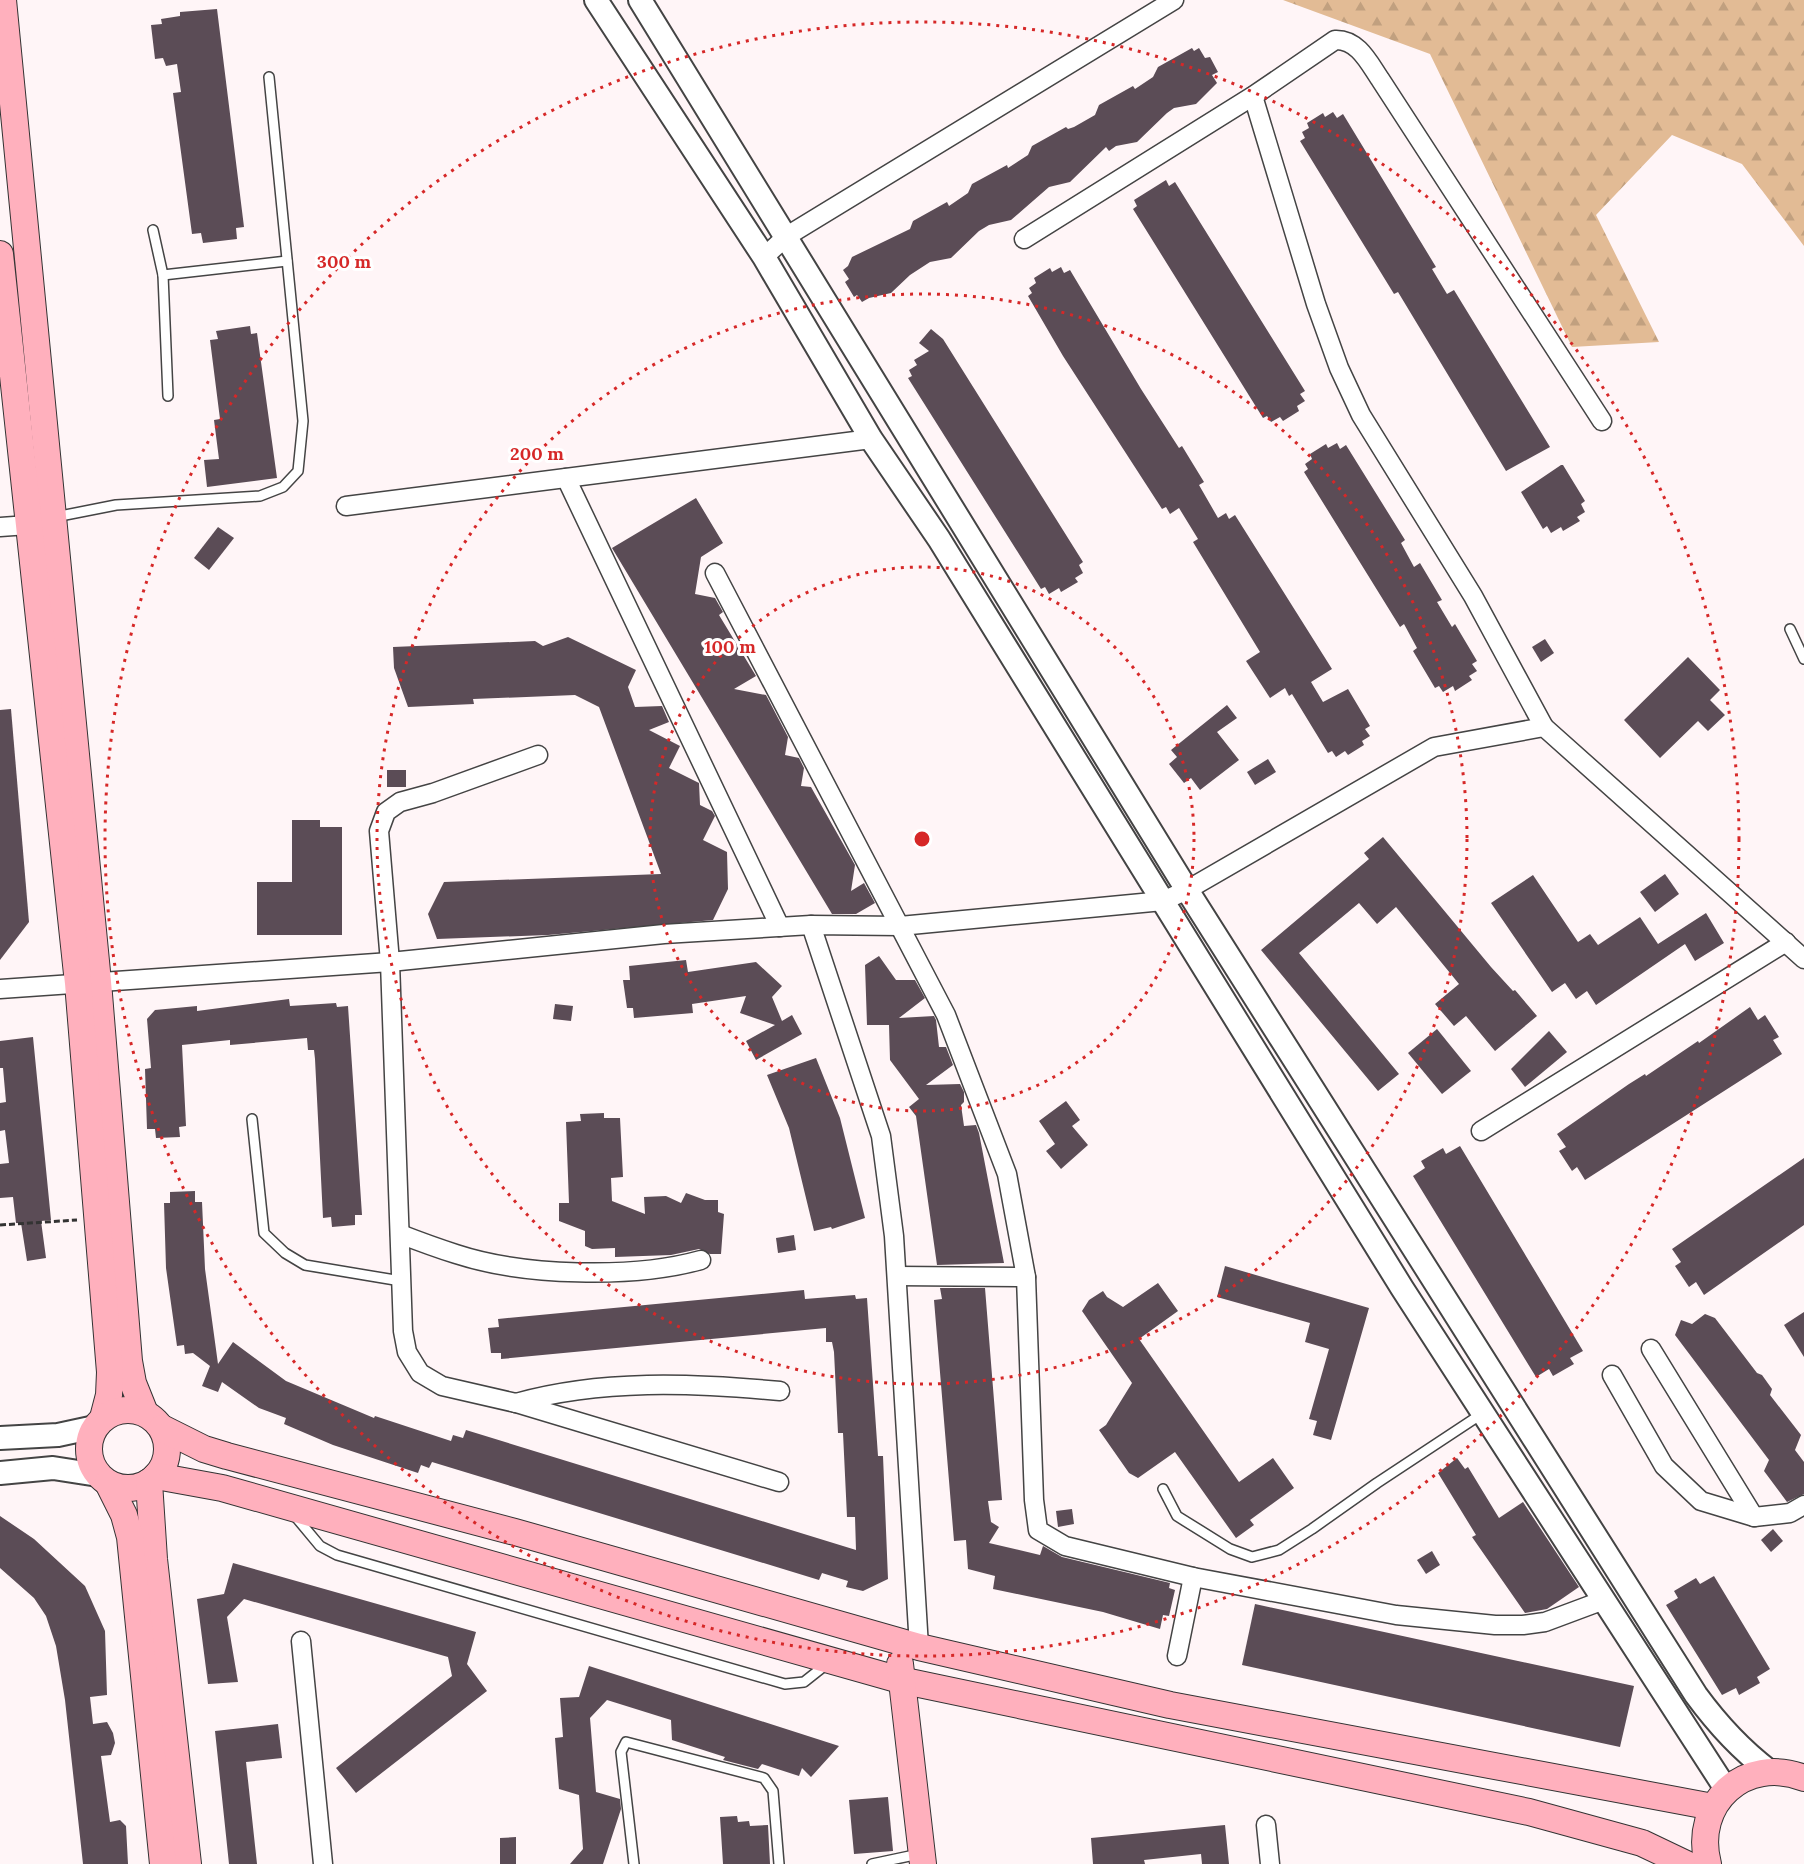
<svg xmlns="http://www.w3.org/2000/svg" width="1804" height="1864" font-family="Lora,serif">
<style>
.forest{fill:url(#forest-firs)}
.building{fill:#5b4c56}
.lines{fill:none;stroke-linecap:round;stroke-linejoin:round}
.service-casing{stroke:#444;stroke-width:12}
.minor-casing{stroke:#444;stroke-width:21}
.tertiary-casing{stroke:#444;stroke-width:26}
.secondary-casing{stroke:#333;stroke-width:28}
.path{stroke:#333;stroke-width:3;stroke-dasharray:6 3;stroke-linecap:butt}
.service{stroke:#fff;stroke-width:9}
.minor{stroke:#fff;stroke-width:18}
.tertiary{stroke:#fff;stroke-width:22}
.secondary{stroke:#ffb0bd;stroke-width:26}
.ring{fill:none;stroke:#d62828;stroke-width:3;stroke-dasharray:3 6}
.centre{fill:#d62828;stroke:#fff;stroke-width:3}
.ring-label{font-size:18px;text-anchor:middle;font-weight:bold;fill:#d62828;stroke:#fff;stroke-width:6;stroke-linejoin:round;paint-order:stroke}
</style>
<defs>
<pattern id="forest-firs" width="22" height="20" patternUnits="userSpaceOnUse" patternTransform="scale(1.5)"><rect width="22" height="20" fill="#e2bb95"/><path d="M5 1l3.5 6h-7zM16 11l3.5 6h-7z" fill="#c1a07f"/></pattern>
</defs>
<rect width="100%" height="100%" fill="#fff5f7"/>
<!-- forest -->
<path class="forest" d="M1283,0H1804V246L1742,164L1672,135L1596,215L1659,342L1572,347L1430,54Z"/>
<!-- building -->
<g class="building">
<path d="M217,9L244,227L236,228L237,239L203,243L201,233L192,234L173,93L181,92L177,64L166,66L163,58L155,59L151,25L162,24L161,19L180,16V12Z"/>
<path d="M1192,48L1194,51L1199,48L1205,58L1210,57L1218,72L1212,75L1217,83L1196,104L1174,108L1167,113L1137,142L1116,146L1109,151L1106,147L1070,182L1049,187L1011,220L989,225L979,231L951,258L930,262L910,275L891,293L869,298L862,302L857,295L854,297L845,282L849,279L843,270L848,266L852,257L910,229L913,221L947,202L949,206L968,193L972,184L1007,165L1008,168L1028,155L1032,146L1066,127L1068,129L1074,127L1095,115L1099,105L1133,86L1135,89L1153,77L1158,67Z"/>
<path d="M1333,112L1337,118L1343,114L1436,267L1432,269L1447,294L1454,290L1550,447L1506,471L1398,292L1394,294L1300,141L1305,138L1302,132L1309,128L1307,123L1323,113L1325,117Z"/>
<path d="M1166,180L1169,186L1175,182L1305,391L1300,394L1305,401L1297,406L1299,411L1283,421L1280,417L1271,422L1267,416L1263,418L1133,209L1137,206L1134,200Z"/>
<path d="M1061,267L1064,273L1070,270L1141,389L1179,448L1182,446L1204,482L1199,485L1218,518L1226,513L1229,519L1235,515L1332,669L1311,682L1323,702L1348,689L1370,726L1365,729L1370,736L1362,741L1364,745L1348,755L1345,751L1336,757L1332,751L1328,753L1292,694L1289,696L1285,688L1270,698L1246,661L1260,652L1193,542L1198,539L1179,508L1170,514L1166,507L1162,509L1063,356L1028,296L1032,293L1029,288L1036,283L1034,278L1050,268L1052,272Z"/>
<path d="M250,326L251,334L257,333L277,478L207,487L204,460L219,459L214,420L220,419L210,340L218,339L216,331Z"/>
<path d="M931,329L943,339L1083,562L1079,565L1083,573L1075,578L1078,582L1061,592L1059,588L1049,594L1045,587L1041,589L908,378L912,376L909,370L917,365L914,360L929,351L919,343Z"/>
<path d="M1337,443L1340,449L1346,445L1405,540L1401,543L1414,567L1420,563L1442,600L1437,602L1452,627L1455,624L1477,661L1472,664L1477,671L1469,676L1472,680L1455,691L1453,686L1443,692L1439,686L1435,688L1413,651L1417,648L1404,624L1400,627L1304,472L1308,469L1305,464L1312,459L1310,454L1326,444L1328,448Z"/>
<path d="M1561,465H1563L1585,501L1581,504L1585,512L1577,517L1580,521L1563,531L1561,527L1551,533L1547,526L1543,529L1521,492Z"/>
<path d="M696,498L723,543L701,557L695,594L715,598L723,612L719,615L756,676L734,689L766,695L788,737L785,755L799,758L804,768L801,786L811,787L855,865L851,891L864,883L875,903L856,914H832L612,548Z"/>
<path d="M218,527L234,538L209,570L194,558Z"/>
<path d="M568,637L636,670L628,687L635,707L662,706L669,722L649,730L680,746L669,768L699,783L700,805L712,811L715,816L703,840L727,852L728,889L713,920L548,935L437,939L428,914L444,882L661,874L599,707L575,695L473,699L474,704L408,707L394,668L393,647L535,641L543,646Z"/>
<path d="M1545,639L1554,653L1541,662L1532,647Z"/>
<path d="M1688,657L1720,690L1710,700L1725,715L1708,731L1698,721L1660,758L1624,720Z"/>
<path d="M1227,705L1237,718L1217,732L1239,760L1200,790L1191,778L1184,783L1169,764L1177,757L1171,750Z"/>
<path d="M11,709L29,922L0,960V710Z"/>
<path d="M1268,759L1276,772L1255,785L1247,772Z"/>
<rect x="387" y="770" width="19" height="17"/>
<path d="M292,820H320V827H342V935H257V882H292Z"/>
<path d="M1383,837L1491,967L1513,991L1515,990L1537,1016L1495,1051L1466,1016L1454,1026L1435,1004L1459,984L1396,907L1377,924L1359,903L1299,953L1399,1074L1378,1091L1261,950L1369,859L1364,853Z"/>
<path d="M1665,874L1679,894L1655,912L1640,892Z"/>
<path d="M1533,875L1578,942L1590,934L1598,945L1640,917L1658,944L1706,913L1724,943L1695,961L1685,944L1596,1005L1587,991L1576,999L1565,983L1552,992L1491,903Z"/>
<path d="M879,956L896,980H915L925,998L899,1018L934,1016L936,1020L939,1047H946L953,1065L926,1085L960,1084L964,1092V1102L961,1105L964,1126L976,1125L979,1133L1004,1263L937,1265L916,1116L909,1107L919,1099L890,1060L889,1025H867L865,965Z"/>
<path d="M686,960L688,972L756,962L782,986L772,997L782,1021L792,1015L802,1034L756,1060L746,1041L775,1025L740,1013L746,996L692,1004L693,1013L634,1018L633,1008H627L623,980H630L629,966Z"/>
<path d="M289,999L290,1006L336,1003L337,1007L348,1006L362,1215H355V1225L332,1227L331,1217L323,1218L315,1059L314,1050H308L307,1038L230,1045V1040L182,1045L186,1126L179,1127L180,1137L156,1138L155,1129H147L145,1069L151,1068L147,1019L155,1010L197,1006V1011Z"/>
<path d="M555,1004L573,1006L571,1021L553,1019Z"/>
<path d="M1750,1007L1758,1020L1765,1015L1779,1037L1773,1040L1782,1054L1585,1180L1577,1167L1572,1171L1559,1151L1566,1147L1557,1134L1629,1084L1645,1074L1646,1076L1698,1041L1699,1043Z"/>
<path d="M1437,1029L1471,1071L1442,1094L1408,1053Z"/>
<path d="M1549,1031L1567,1052L1525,1087L1511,1069Z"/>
<path d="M33,1037L51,1220L41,1221L46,1258L27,1261L21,1223H16L13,1197L0,1198V1164L9,1163L5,1130L0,1131V1103L6,1102L3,1068H0V1041Z"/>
<path d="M816,1058L840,1118L865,1218L832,1229L831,1227L814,1231L789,1128L767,1075Z"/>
<path d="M1066,1101L1080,1120L1072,1126L1088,1145L1061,1169L1046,1151L1055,1144L1039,1121Z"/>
<path d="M604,1113V1118H620L623,1177L611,1178L612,1201L645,1214L644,1197L666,1196L681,1203L686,1193L705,1200H718V1212L724,1214L721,1254H710L699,1249L671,1255L615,1257V1248L592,1249L585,1246V1231L559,1221V1203H569L566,1122L581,1121L580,1114Z"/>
<path d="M1460,1146L1583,1351L1570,1358L1574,1364L1553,1376L1549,1369L1536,1377L1413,1176L1425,1168L1421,1161L1443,1148L1446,1154Z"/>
<path d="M1804,1158V1225L1704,1295L1696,1282L1689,1287L1675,1266L1681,1262L1672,1249Z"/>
<path d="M195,1191V1202H202L205,1269L218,1364L233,1342L286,1381L374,1418L375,1416L451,1441L453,1435L463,1438L466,1430L856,1550L855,1517H847L843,1433H838L834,1352L832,1342H826V1328L501,1359V1353H491L488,1328L499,1327L498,1319L804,1290L805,1299L855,1295L856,1299L867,1298L878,1456H883L888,1579L863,1591L846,1587L848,1581L822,1573L819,1580L432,1462L429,1468L421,1465L418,1473L333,1445L284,1424L286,1418L259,1408L222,1382L218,1392L202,1386L210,1366L193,1353L185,1354L184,1345L177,1346L166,1268L164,1203H170V1192Z"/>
<path d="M794,1235L796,1250L778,1253L776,1238Z"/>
<path d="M1225,1266L1369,1308L1331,1440L1313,1435L1317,1421L1309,1419L1329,1349L1305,1342L1310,1323L1217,1297Z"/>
<path d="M1158,1283L1178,1311L1139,1339L1239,1482L1273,1458L1294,1488L1250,1520L1254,1525L1236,1538L1175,1452L1138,1478L1129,1473L1099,1430L1106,1425L1132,1383L1082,1311L1089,1300L1103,1291L1107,1297L1123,1307Z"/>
<path d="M940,1288H985L1002,1500L988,1501L991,1522L999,1527L989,1543L1040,1555L1043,1546L1062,1557L1170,1583L1169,1588L1175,1590L1169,1616L1163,1615L1160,1629L1103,1612L993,1589L995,1576L968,1569L966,1540L954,1541L934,1300L942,1299Z"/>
<path d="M1804,1312V1357L1784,1325Z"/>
<path d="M1705,1314L1715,1318L1757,1373L1762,1375L1772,1389L1770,1395L1801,1435L1795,1450L1804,1462V1494L1787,1502L1764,1471L1769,1460L1675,1335L1681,1320L1692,1324Z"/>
<path d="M1457,1458L1465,1469L1468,1467L1499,1518L1523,1502L1579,1587L1547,1609L1525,1613L1472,1537L1476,1535L1438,1473Z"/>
<path d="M1072,1509L1074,1524L1058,1527L1056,1511Z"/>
<path d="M0,1516L34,1539L85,1586L105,1631L107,1695L90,1697L93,1724L107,1722L113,1733L115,1743L111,1755L101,1756L110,1822L120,1820L126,1826L128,1864H83L65,1700L56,1646L46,1616L34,1598L0,1568Z"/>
<path d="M1773,1529L1783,1541L1771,1552L1761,1540Z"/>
<path d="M1432,1551L1440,1565L1426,1574L1417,1560Z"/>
<path d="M233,1563L476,1632L467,1664L487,1691L356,1793L336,1768L452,1676L448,1657L244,1599L227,1617L238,1682L208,1684L197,1599L224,1594Z"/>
<path d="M1714,1576L1770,1669L1757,1677L1760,1683L1739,1695L1736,1688L1722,1695L1666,1605L1678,1598L1674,1591L1696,1578L1700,1584Z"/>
<path d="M1255,1604L1634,1686L1620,1747L1242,1665Z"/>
<path d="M589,1666L839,1746L811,1777L802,1768L799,1776L762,1764L758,1769L723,1760L725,1757L672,1740L671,1720L607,1700L590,1718L596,1792L620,1799L621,1809L603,1864H570L583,1849L579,1795L559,1789L555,1738L563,1737L560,1698L579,1697Z"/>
<path d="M278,1724L282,1758L246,1762L257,1864H229L215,1731Z"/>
<path d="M888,1797L893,1851L854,1854L849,1800Z"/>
<path d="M737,1816L738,1822L749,1821L750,1826L768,1825L770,1864H723L720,1817Z"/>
<path d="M1225,1825L1229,1864H1202L1201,1854L1144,1860L1145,1864H1093L1091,1838Z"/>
<path d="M516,1837V1864H500V1838Z"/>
</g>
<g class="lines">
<defs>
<g id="service">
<path d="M153,230L163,275L287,261"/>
<path d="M163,275L168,396"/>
<path d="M55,517L116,505L260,496L283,487L298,471L303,421L269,77"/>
<path d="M1790,629L1804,659"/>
<path d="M252,1119L264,1233L285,1253L305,1265L401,1281"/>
<path d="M1163,1489L1177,1516L1230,1549L1252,1557L1279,1550L1312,1529L1377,1483L1483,1413"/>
<path d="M295,1516L320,1546L337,1555L785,1684L804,1682L828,1663"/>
<path d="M634,1864L621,1752L626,1742L764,1778L773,1791L779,1864"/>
<path d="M872,1864L919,1854"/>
</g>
<g id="minor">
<path d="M1253,96L1316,304L1339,368L1361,415L1473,596L1544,727"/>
<path d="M1024,239L1253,96L1335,40C1358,39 1369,63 1380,79L1602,421"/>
<path d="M764,257L787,236L1174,0"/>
<path d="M566,478L780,927"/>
<path d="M346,506L871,439"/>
<path d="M0,527L28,525L40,522"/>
<path d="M715,573L946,1015L1007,1174L1026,1277"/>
<path d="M538,755L433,793L400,802L386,812L379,831L390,962L403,1331L407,1352L420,1373L442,1386L516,1403L779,1482"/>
<path d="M811,925L881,1136L894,1236L919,1647"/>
<path d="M0,989L390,962L664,934L811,925L900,926L1163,901L1187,890L1434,747L1544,727L1804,959"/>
<path d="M1481,1131L1786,942"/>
<path d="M400,1234C418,1241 437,1248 456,1254C523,1276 633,1279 701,1260"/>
<path d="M897,1276L1026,1277L1034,1500L1038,1530L1065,1546L1193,1577"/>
<path d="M1651,1349L1754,1517"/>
<path d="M1612,1375L1664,1466L1701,1501L1754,1517L1790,1513L1804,1505"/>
<path d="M516,1403C601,1379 693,1383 780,1391"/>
<path d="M301,1641L323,1864"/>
<path d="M1177,1656L1193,1577L1396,1615L1495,1625H1523L1545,1622L1604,1600"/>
<path d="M1266,1825L1270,1864"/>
</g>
<g id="tertiary">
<path d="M596,0L764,257L871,439L939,539L1402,1288L1726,1789"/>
<path d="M640,0L1187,890L1696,1695C1718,1725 1740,1749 1769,1771"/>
<path d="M0,1438L58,1435L95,1427"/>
<path d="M0,1473L53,1468L98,1475"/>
</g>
<g id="secondary">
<path d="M3,0L98,982L129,1361L133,1383L145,1413"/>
<path d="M0,254L78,983L110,1372L109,1395L103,1418"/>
<circle cx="128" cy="1449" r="39"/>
<path d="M162,1428L204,1449L227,1456L515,1532L919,1647L1170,1705L1713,1807"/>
<path d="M156,1476L222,1488L900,1680L1529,1812L1642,1843L1686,1864"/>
<path d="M149,1482L154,1559L188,1864"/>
<path d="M108,1483L124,1515L130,1537L163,1864"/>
<path d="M900,1664L923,1864"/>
<path d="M1708,1864C1692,1803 1745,1755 1804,1778"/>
</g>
</defs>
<!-- service casing -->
<use href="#service" class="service-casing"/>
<!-- minor casing -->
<use href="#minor" class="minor-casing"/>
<!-- tertiary casing -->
<use href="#tertiary" class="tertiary-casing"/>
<!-- secondary casing -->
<use href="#secondary" class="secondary-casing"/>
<!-- path -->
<path class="path" d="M0,1225L77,1220"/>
<!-- service -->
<use href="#service" class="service"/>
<!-- minor -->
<use href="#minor" class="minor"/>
<!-- tertiary -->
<use href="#tertiary" class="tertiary"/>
<!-- secondary -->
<use href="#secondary" class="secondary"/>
</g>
<!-- distance rings -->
<g class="ring">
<circle cx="922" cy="839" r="272"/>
<circle cx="922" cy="839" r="545"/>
<circle cx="922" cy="839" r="817"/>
</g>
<circle cx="922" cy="839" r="9" class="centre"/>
<g class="ring-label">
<text x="344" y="268">300 m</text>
<text x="537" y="460">200 m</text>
<text x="730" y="653">100 m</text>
</g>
</svg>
